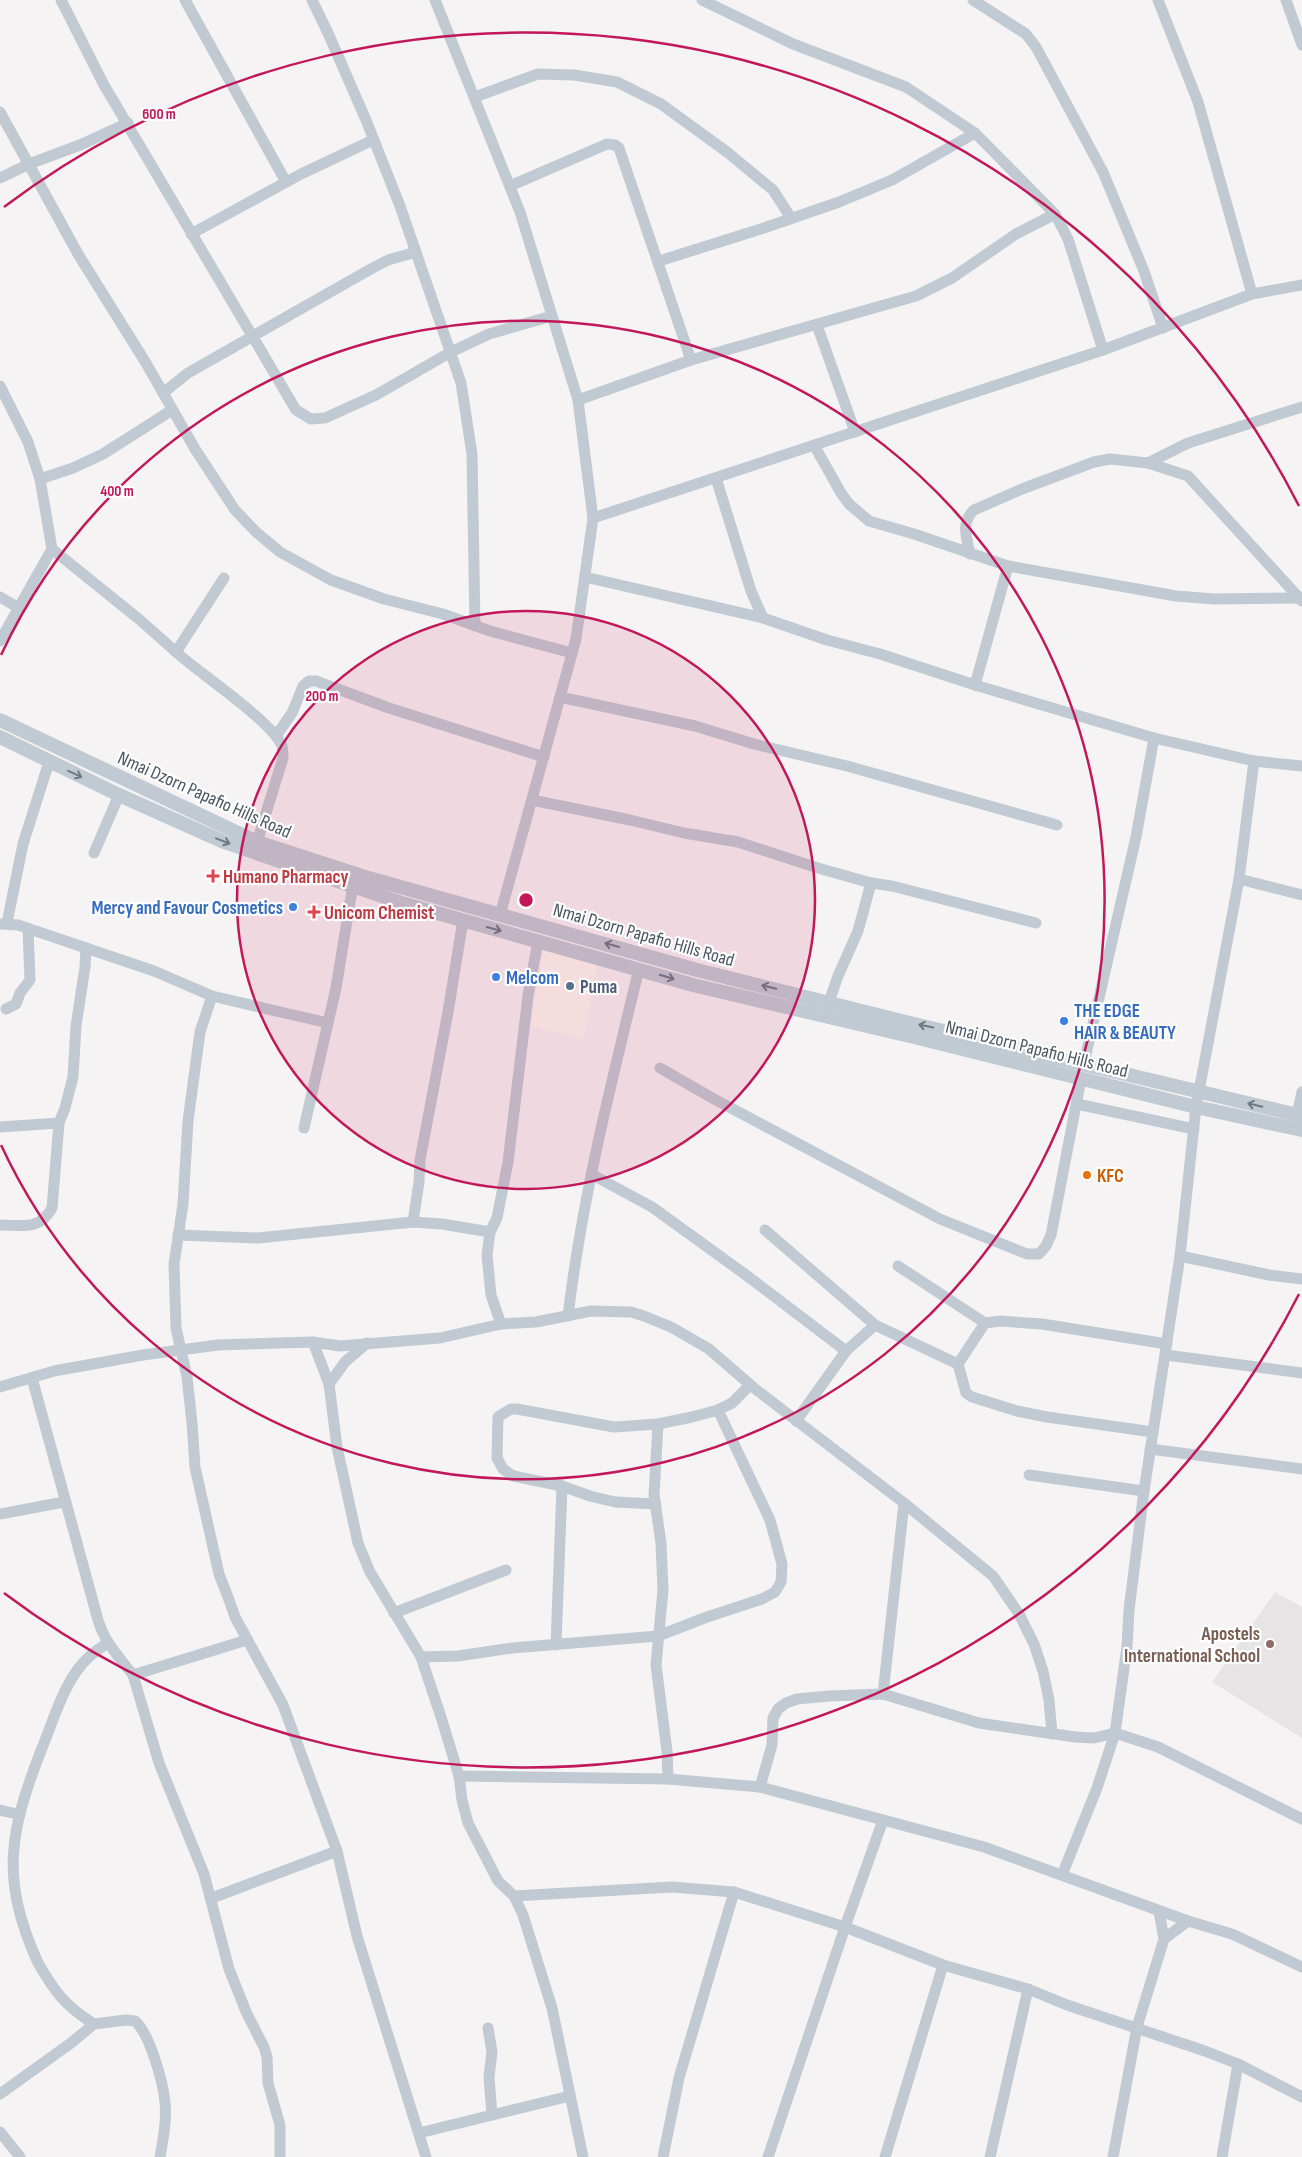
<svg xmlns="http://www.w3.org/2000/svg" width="1302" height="2157" font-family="'Sofia Sans Condensed',sans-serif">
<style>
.commercial{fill:#fdf9ef}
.education{fill:#e6e4e5}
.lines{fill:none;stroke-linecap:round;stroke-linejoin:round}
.minor{stroke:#c1cad2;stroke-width:11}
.tertiary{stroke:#c1cad2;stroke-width:14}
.oneway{stroke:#6e7983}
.ring{fill:none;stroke:#c2185b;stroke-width:2.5}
.health-dot{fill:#e0444e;stroke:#fff;stroke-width:2}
.shop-dot{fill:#3f7fe0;stroke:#fff;stroke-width:2}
.service-dot{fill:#5c6f8a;stroke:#fff;stroke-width:2}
.food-dot{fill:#e8710a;stroke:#fff;stroke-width:2}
.education-dot{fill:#8d6e63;stroke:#fff;stroke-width:2}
.labels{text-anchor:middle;stroke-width:4.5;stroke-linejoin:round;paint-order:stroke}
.street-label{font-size:19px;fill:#4a5661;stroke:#fff}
.health-label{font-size:19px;font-weight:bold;fill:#be3a42;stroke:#fff;text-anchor:start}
.shop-label{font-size:19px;font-weight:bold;fill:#366cbe;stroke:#fff;text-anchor:start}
.service-label{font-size:19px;font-weight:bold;fill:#4e5e75;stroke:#fff;text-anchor:start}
.food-label{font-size:19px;font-weight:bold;fill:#c56008;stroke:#fff;text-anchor:start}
.education-label{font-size:19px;font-weight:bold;fill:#785e54;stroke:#fff;text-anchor:end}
.centre{fill:#c2185b;stroke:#fff;stroke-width:2.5}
.ring-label{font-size:15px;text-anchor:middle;font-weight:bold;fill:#c2185b;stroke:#fff;stroke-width:4.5;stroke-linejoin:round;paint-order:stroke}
</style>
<rect width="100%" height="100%" fill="#f5f3f3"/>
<!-- commercial -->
<path class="commercial" d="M544,947L597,963L584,1039L531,1026Z"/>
<!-- education -->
<path class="education" d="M1275,1592L1302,1607V1738L1212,1682Z"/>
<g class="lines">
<!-- minor -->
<g class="minor">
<path d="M61,0L104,85L296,410L311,419L325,418L376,395L451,352L489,334L552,316"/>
<path d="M185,0L286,182"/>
<path d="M312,0L328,33L366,120L400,206L461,383L472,454L475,626"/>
<path d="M435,0L520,212L578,400L593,518L576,639L500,915"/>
<path d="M702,0L793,44L906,87L975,133L1055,214L1068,239L1103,350"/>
<path d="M973,0L1026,34L1036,47L1103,172L1144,271L1163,328"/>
<path d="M1158,0L1198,102L1252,294"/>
<path d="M1286,0L1302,45"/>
<path d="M475,97L538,74L574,75L617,82L661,104L727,152L773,190L791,218"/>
<path d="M0,112L78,254L146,363L195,449L235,510L256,532L280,552L331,580L384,599L443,614L490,631L572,653"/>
<path d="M0,178L29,164L80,145L128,123"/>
<path d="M510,186L607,144L615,145L619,148L691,360"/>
<path d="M191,234L301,174L373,140"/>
<path d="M659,261L764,228L839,202L892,180L975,133"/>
<path d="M817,325L855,432"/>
<path d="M0,386L28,442L40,479L52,549L0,641"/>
<path d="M163,393L188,373L369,270L388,260L416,252"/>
<path d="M578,400L691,360L916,296L952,278L1016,234L1055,214"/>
<path d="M814,445L841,493L849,504L869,521L914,534L1008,566L1176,596L1214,599L1301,598"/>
<path d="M1148,463L1188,443L1302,407"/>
<path d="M716,478L751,591L763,618L827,640L880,654L975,685L1154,738L1254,761L1302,766"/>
<path d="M40,479L73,468L103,454L172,410"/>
<path d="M593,518L1103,350L1252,294L1302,285"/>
<path d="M52,549L140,620L176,652"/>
<path d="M970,554C967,538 960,523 974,510L1022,489L1094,462L1110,459L1148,463L1188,476L1302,601"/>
<path d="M585,577L763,618"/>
<path d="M224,578L176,652C199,673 273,722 282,746C283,749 283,754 283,758L257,842"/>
<path d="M0,597L19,608"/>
<path d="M975,685L1008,566"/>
<path d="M560,697L695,726L754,744L847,766L1057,825"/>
<path d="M276,736L292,713L303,686L309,681H316L389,708L544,757"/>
<path d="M532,800L630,820L684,833L738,842L818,868L871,883L892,886L1036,923"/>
<path d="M94,853L119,795"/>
<path d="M1239,879L1302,895"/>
<path d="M7,923L23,844L49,762"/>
<path d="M0,924L18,925L154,971L212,996L328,1023"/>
<path d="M212,996L200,1032L188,1121L183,1204L174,1264L176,1328L187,1377L192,1423L195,1467L219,1574L228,1597L235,1617L283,1705L337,1851L357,1936L426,2157"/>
<path d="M829,1002L838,976L858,931L871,883"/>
<path d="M6,1009L16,1004L20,993L30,980L28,929"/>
<path d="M1084,1063L1136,837L1154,738"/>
<path d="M660,1068L714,1099L940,1219L1027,1254H1039L1046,1246L1051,1235L1081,1079"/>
<path d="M1077,1104L1194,1129"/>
<path d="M1297,1115L1302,1092"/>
<path d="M0,1127L59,1123"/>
<path d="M304,1128L336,988L354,878"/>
<path d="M591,1174L652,1207L746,1275L846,1351"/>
<path d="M413,1222L419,1182L420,1160L448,1012L463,920"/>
<path d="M0,1225C23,1225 39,1231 52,1208L59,1123L65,1108L73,1077L76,1026L85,967L86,948"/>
<path d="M765,1230L875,1325L958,1364"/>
<path d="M178,1235L258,1238L413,1222L442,1224L490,1232"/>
<path d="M1180,1256L1269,1275L1302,1279"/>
<path d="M898,1266L985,1323"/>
<path d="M568,1316C582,1198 611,1084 639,969"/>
<path d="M501,1324L491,1295L487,1255L490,1232L497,1218L508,1162L528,996L538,941"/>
<path d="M313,1342L329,1384L337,1447L358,1543L370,1572L421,1657L441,1717L459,1776L462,1800L468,1823L498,1881L514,1896L523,1915L552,2008L583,2157"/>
<path d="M1166,1355L1302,1373"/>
<path d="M32,1378L98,1620C105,1643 119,1657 133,1675L247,1640"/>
<path d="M329,1384L345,1362L367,1343"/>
<path d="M0,1387L54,1371L143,1355L218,1345L313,1342L340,1346L440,1338L501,1324L536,1322L591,1311L631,1312L644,1316L671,1327L709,1349L754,1388L904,1503L993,1576L1019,1614L1034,1644L1043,1671L1049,1700L1052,1734"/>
<path d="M796,1421L846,1351L875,1325"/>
<path d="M658,1424L654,1495L661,1543L663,1590L656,1665L667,1751L668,1779"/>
<path d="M1153,1432L1047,1417L1017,1411L972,1397L966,1393L958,1364L985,1323L1000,1321L1042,1324L1167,1344"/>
<path d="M1150,1449L1302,1469"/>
<path d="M1029,1475L1144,1491"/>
<path d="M656,1504L615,1502L590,1496L562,1486L513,1476L503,1469L497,1458L498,1417L511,1409H517L614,1427L658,1424L692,1417L718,1410L732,1403L750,1385"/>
<path d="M0,1514L64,1502"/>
<path d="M394,1613L506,1570"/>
<path d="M556,1645L562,1486"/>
<path d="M421,1657L458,1656L512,1648L658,1636L707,1617L762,1599L775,1592L781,1582L782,1564L770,1520L718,1410"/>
<path d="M133,1675L159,1763L204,1874L229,1969L247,2014L264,2047L267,2057L268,2083L280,2125V2157"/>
<path d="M883,1694L904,1503"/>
<path d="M459,1776L668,1779L760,1787L984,1847L1188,1921L1232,1934L1302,1967"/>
<path d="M760,1787L772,1745L773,1718L778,1709L786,1703L797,1699L829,1696L883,1694L979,1723L1075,1737L1094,1738L1115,1733L1158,1747L1302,1819"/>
<path d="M0,1810L17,1814"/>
<path d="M1062,1875L1097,1788L1115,1733L1127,1647L1129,1610L1144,1491L1180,1256L1196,1107L1239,879L1254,761"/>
<path d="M514,1896L672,1887L734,1892L845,1927L943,1965L1028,1989L1067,2005L1205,2051L1238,2064L1302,2097"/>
<path d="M212,1898L337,1851"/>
<path d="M1164,1939L1188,1921"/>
<path d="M94,2024C65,2006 55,1992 38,1963C0,1878 9,1833 42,1748C54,1719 65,1678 89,1657C94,1652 101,1648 107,1643"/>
<path d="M488,2028L492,2052L489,2077L492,2115"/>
<path d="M0,2094L71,2043L94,2024L126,2020L135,2021C150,2034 163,2082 165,2102C167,2120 163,2139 160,2157"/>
<path d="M0,2132L20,2157"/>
<path d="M419,2133L570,2096"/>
<path d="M663,2157L679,2078L734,1892"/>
<path d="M768,2157L845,1927L883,1820"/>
<path d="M885,2157L943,1965"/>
<path d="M990,2157L1028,1989"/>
<path d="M1113,2157L1137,2027L1164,1939L1159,1911"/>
<path d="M1222,2157L1238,2064"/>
</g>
<!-- tertiary -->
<g class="tertiary">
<path d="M0,720L257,842L365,877L697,970L914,1024L1302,1116"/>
<path d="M0,737L119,795L224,842L405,904L693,985L914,1037L1196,1107L1302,1130"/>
</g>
</g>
<!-- one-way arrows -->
<defs><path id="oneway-shaft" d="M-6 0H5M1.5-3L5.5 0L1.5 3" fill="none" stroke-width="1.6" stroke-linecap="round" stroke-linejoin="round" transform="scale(1.25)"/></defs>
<g class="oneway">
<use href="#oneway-shaft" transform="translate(75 774) rotate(25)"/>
<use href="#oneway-shaft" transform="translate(223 841) rotate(21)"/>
<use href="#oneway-shaft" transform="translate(494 929) rotate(15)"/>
<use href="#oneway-shaft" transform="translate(612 945) rotate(-164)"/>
<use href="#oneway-shaft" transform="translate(667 977) rotate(17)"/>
<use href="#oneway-shaft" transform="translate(769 987) rotate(-166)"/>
<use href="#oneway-shaft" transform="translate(926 1026) rotate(-168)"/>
<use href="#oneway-shaft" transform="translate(1255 1105) rotate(-167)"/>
</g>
<!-- distance rings -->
<circle cx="526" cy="900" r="289" fill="#c2185b" fill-opacity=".12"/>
<g class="ring">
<circle cx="526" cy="900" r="289"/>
<path d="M1 655A579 579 0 1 1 1 1145"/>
<path d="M1299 1294A868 868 0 0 1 4 1593M4 207A868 868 0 0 1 1299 506"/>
</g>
<!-- markers -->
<g class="health-dot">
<path d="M210.5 868.5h5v5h5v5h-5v5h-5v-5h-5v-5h5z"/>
<path d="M311.5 904.5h5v5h5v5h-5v5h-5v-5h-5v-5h5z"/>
</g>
<g class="shop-dot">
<circle cx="293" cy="907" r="5"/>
<circle cx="496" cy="977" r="5"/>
<circle cx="1064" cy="1021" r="5"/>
</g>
<circle class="service-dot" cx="570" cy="986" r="5"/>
<circle class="food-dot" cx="1087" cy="1175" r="5"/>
<circle class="education-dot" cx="1270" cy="1644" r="5"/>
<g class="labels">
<!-- street labels -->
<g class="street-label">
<text transform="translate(205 794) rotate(24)" y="7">Nmai Dzorn Papafio Hills Road</text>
<text transform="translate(644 934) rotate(16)" y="7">Nmai Dzorn Papafio Hills Road</text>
<text transform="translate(1037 1048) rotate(14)" y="7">Nmai Dzorn Papafio Hills Road</text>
</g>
<!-- health labels -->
<g class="health-label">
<text x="223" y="883">Humano Pharmacy</text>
<text x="324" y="919">Unicom Chemist</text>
</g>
<!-- shop labels -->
<g class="shop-label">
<text x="283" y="914" text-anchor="end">Mercy and Favour Cosmetics</text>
<text x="506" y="984">Melcom</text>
<text x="1074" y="1017">THE EDGE<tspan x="1074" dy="22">HAIR &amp; BEAUTY</tspan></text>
</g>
<!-- service labels -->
<g class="service-label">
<text x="580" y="993">Puma</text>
</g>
<!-- food labels -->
<g class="food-label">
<text x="1097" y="1182">KFC</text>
</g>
<!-- education labels -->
<g class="education-label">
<text x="1260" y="1640">Apostels<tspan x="1260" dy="22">International School</tspan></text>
</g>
</g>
<circle cx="526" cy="900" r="8" class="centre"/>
<g class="ring-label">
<text x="159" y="119">600 m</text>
<text x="117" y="496">400 m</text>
<text x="322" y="701">200 m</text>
</g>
</svg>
